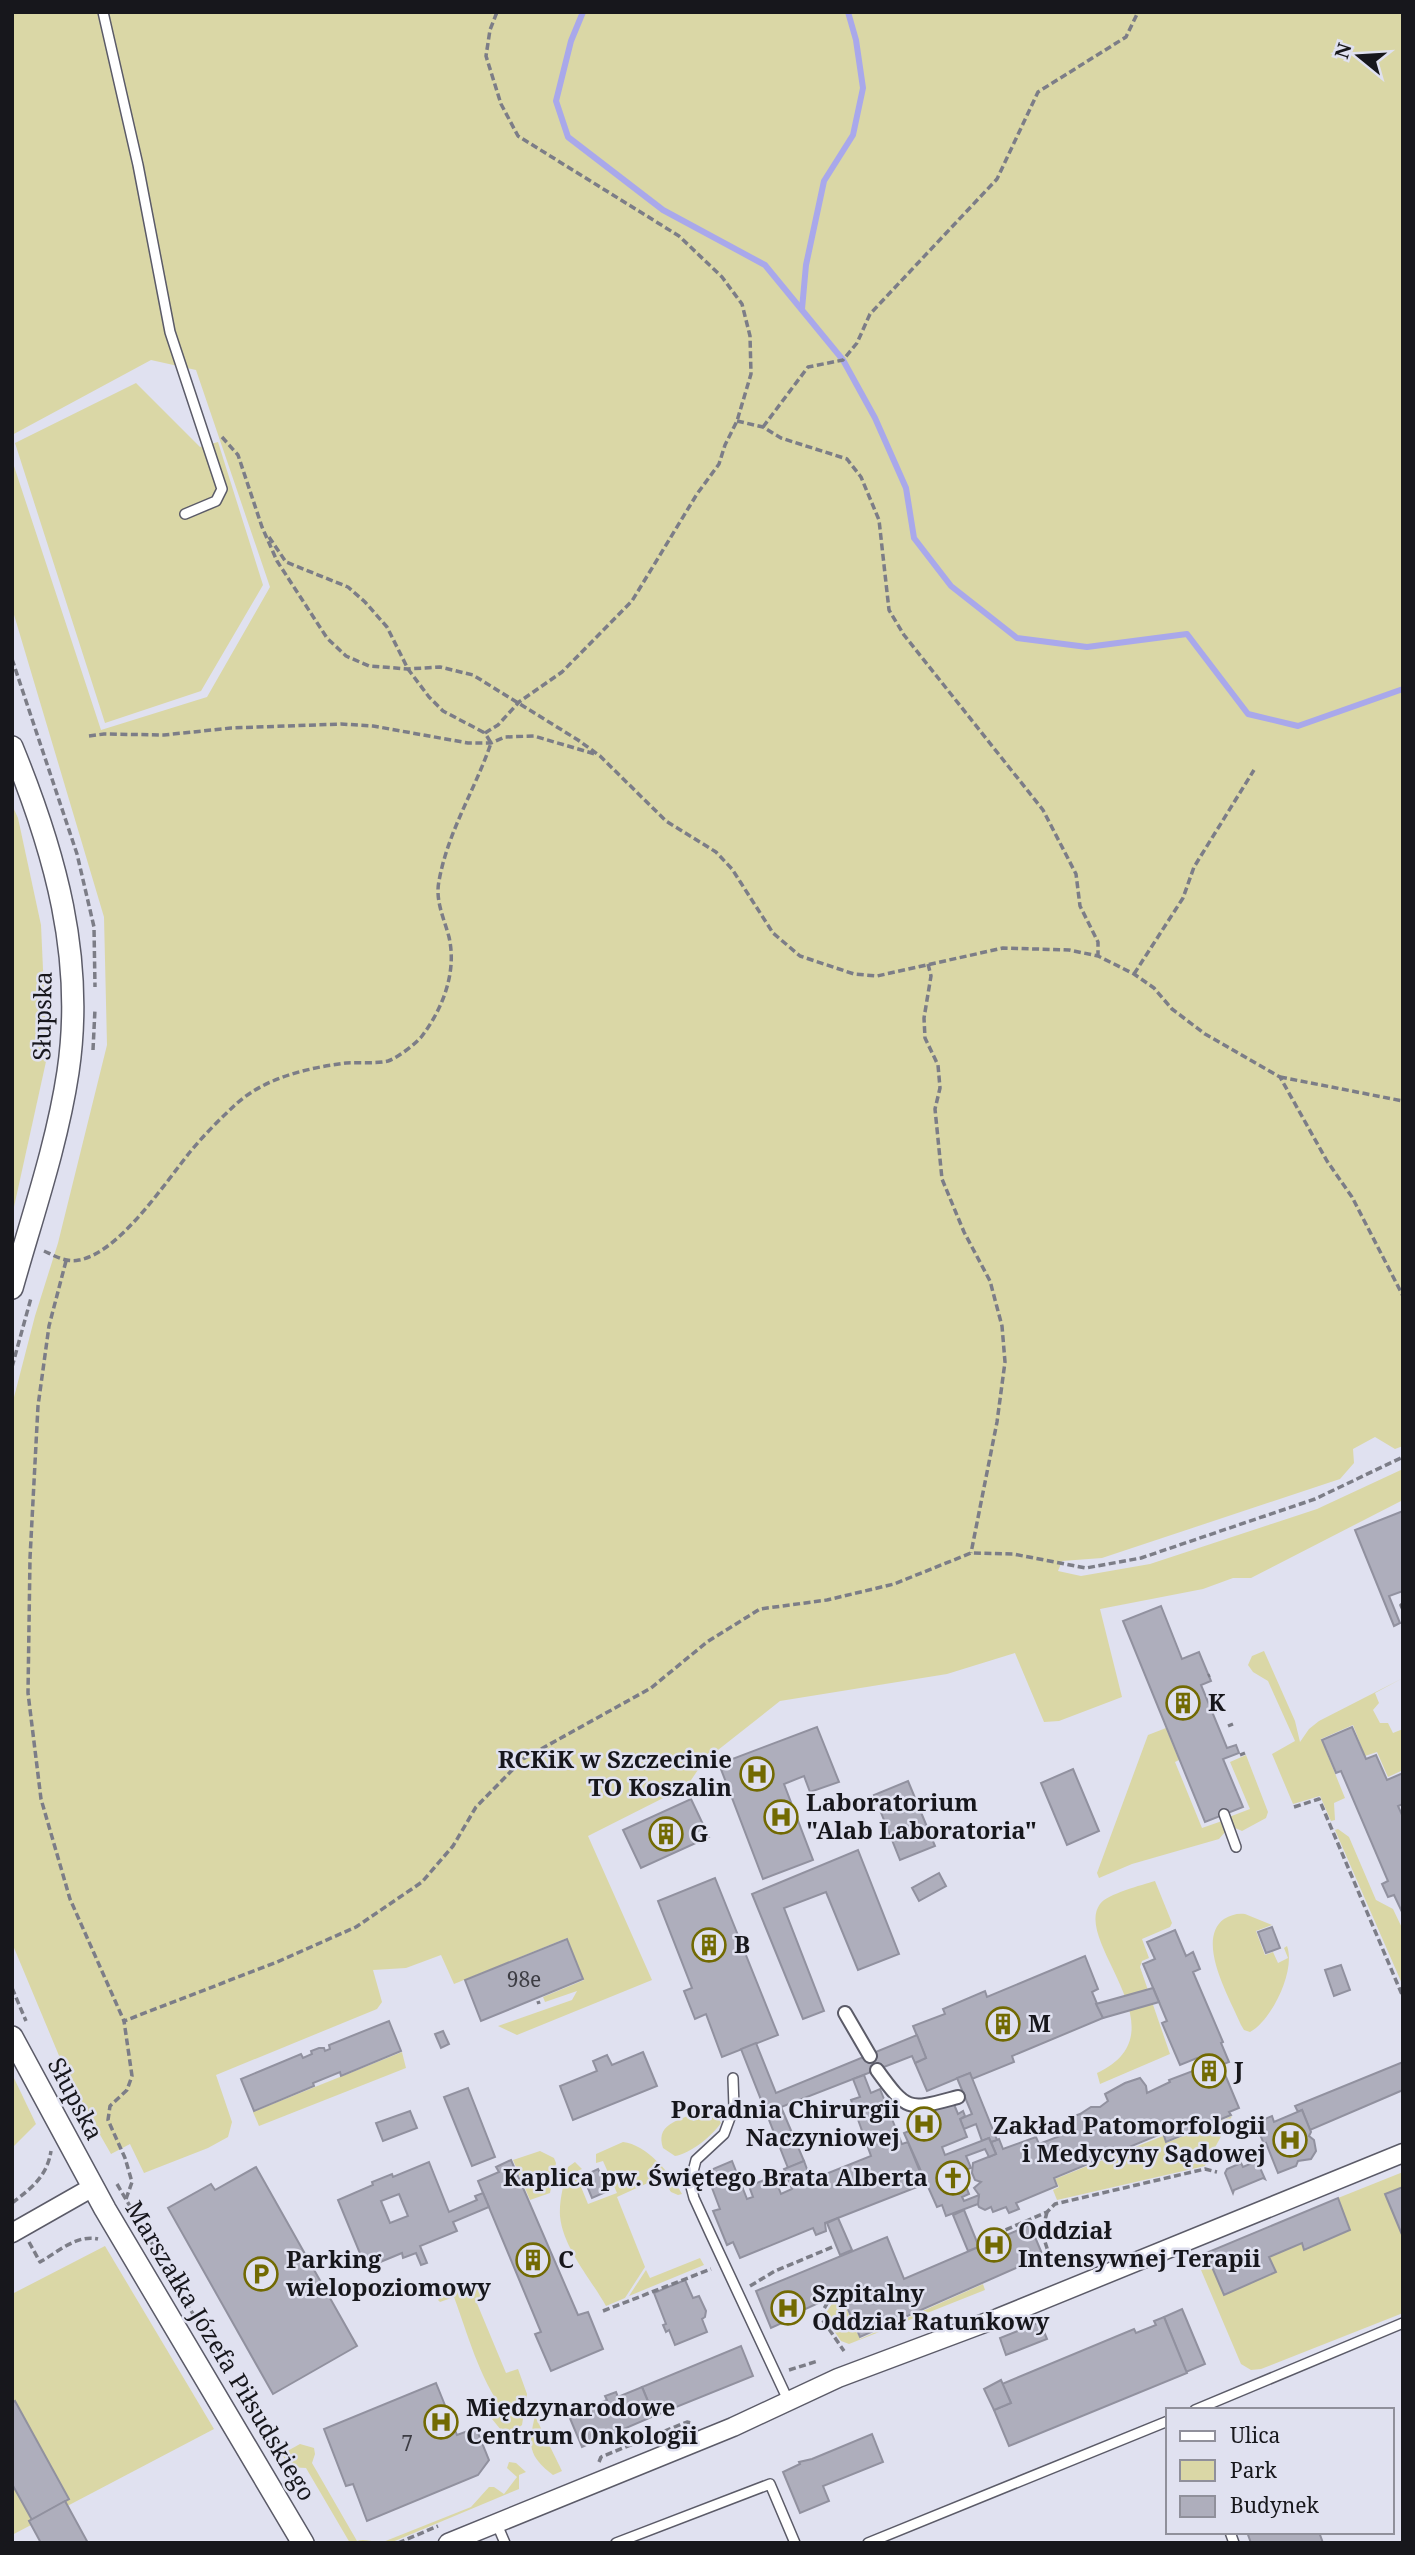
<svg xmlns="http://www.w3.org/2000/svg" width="1415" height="2555" font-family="'Noto Serif',serif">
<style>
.green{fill:#dad7a6}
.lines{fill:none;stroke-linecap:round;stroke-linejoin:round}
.stream{stroke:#a9a8eb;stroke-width:6}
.building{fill:#aeaebc;stroke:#91919f;stroke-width:2;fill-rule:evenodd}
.service-casing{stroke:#5b5b68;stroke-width:12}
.pedestrian-casing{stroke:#5b5b68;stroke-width:16}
.minor-casing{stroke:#5b5b68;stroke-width:21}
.tertiary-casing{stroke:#5b5b68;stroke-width:24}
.path{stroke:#7c7d87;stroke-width:3.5;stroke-dasharray:7 3.5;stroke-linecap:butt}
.service{stroke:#fff;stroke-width:9}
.pedestrian{stroke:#fff;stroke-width:12}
.minor{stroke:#fff;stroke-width:18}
.tertiary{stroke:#fff;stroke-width:21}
.labels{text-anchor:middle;stroke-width:5;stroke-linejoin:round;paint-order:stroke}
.number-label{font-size:21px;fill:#3d3d44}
.street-label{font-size:24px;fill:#17171c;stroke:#e0e1f0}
.poi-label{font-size:24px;font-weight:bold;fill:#17171c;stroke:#e0e1f0;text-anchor:start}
</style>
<rect width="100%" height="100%" fill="#e0e1f0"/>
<!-- green -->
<g class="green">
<path d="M12,12H1403V1446L1395,1449L1375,1437L1353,1449L1354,1463L1340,1479L1102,1558L1062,1561L1058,1571L1081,1576L1150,1564L1317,1509L1403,1469V1500L1251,1578H1233L1203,1589L1100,1609L1122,1697L1059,1721L1044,1722L1015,1653L947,1674L780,1701L704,1761L687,1786L588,1836L652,1980L517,2035L498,2026L572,2000L577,1991L545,2002L543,1997L584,1980L567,1938L454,1984L441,1955L406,1968L373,1970L382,2002L377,2009L216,2075L232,2122L228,2137L208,2148L144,2173L130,2144L111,2154L70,2082L12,1943V1405L35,1316L58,1243L107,1045L104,917L12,608V460L101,730L207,697L270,587L196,370L151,360L12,435Z"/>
<path d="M136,383L200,447L218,442L263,585L201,691L105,723L15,443Z"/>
<path d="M12,805L18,818L41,925L47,1057L12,1216Z"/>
<path d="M1264,1651L1295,1721L1300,1742L1309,1729L1319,1721L1403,1678L1375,1693L1379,1703L1373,1710L1380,1723H1388L1393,1733L1403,1729V1770L1388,1777L1377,1752L1365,1756L1353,1725L1321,1739L1345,1798L1334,1803L1335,1820L1331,1821L1320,1796L1293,1804L1272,1754L1295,1741L1268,1681L1253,1672L1248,1665L1252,1656Z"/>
<path d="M1166,1728L1179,1760L1175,1762L1202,1828L1222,1821L1225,1832L1219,1839L1132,1864L1099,1878L1097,1873L1148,1735Z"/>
<path d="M1246,1755L1268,1812L1266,1818L1242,1831L1233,1827L1229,1817L1250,1809L1230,1762Z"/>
<path d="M1338,1829L1349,1837L1376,1900L1393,1909L1403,1930V1986L1335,1830Z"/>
<path d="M1155,1881L1172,1923L1170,1927L1142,1939L1149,1958L1142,1961L1140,1967L1170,2054L1100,2084L1097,2073C1186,2032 1072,1942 1100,1904C1107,1894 1142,1885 1155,1881Z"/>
<path d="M1245,1914L1272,1925L1256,1931L1265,1955L1273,1952L1278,1963L1288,1958L1284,1948L1287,1946C1296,1970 1272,2020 1250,2032L1244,2030L1241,2025C1230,1999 1195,1940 1224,1919C1231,1915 1237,1913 1245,1914Z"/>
<path d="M402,2052L406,2068L259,2126L253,2112Z"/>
<path d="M12,2074L36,2124L12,2148Z"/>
<path d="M712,2114L717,2116L721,2123C712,2136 690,2154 675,2156L663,2148C656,2126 674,2122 690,2115L693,2121Z"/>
<path d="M1232,2116L1205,2166L1057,2200L1053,2190L1059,2187L1055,2179L1163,2136L1166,2143Z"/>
<path d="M623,2142C646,2144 672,2175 682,2194L678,2195L671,2192L661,2177L617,2197L645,2267L625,2298L606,2306C591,2279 563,2248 560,2216C559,2200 564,2183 568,2167L575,2162L582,2169L575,2172L588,2204L617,2193L603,2161L596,2163V2154Z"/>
<path d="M540,2151L554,2158L556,2163L550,2193L530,2200L513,2160Z"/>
<path d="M1403,2172V2187L1385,2195L1403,2237V2313L1261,2369L1251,2370L1241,2364L1201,2270L1212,2267L1224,2294L1275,2272L1269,2257L1302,2243L1305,2250L1350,2230L1338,2198Z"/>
<path d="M105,2246L214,2429L12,2535V2294Z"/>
<path d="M700,2258L704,2265L629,2296L646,2270L650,2278Z"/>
<path d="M464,2282L478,2287L488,2296L476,2301L506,2373L518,2369L527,2394L522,2425L514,2431L501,2430L492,2419L503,2410C479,2377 468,2335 454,2297L440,2302L438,2300L447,2287Z"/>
<path d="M983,2284L985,2290L849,2344L841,2341L824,2316L835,2299L841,2296L860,2339Z"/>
<path d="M535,2416L562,2471L553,2475C528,2456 528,2445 535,2416Z"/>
<path d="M300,2444L314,2448L315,2454L312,2463L357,2541C365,2538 374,2543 383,2542L471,2507L489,2487H494L504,2494L517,2477L507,2468L509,2462L516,2463L526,2472L519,2475V2489L390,2543H350L306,2468L289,2467L282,2454Z"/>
</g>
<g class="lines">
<!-- stream -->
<g class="stream">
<path d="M583,12L571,41L556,101L568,137L663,210L765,265L843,360L875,418L906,488L914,538L951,586L1017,638L1087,647L1187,634L1248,714L1298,726L1403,689"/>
<path d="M802,309L806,265L824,181L853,135L863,88L856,40L848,12"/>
</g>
</g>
<!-- building -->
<g class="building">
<path d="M1403,1511V1591L1389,1596L1400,1623L1394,1626L1355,1530Z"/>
<path d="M1161,1606L1182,1659L1199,1652L1211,1681L1201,1685L1227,1748L1236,1745L1239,1753L1223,1759L1243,1807L1205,1822L1123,1621Z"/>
<path d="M817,1727L839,1782L810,1792L804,1776L784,1784L813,1860L763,1879L719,1764Z"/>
<path d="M1352,1727L1366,1759L1376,1755L1387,1780L1403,1773V1804L1398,1806L1403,1817V1914L1394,1895L1388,1897L1382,1884L1388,1881L1341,1771L1336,1773L1322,1740Z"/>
<path d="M1073,1769L1099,1831L1067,1845L1041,1783Z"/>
<path d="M908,1781L935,1846L900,1860L874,1795Z"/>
<path d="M691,1799L709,1837L641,1868L623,1830Z"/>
<path d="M858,1850L899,1954L858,1970L826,1892L784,1908L824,2011L803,2019L752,1894Z"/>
<path d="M939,1873L946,1886L919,1901L912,1888Z"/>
<path d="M715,1878L778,2035L722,2057L706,2014L695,2019L684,1991L692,1988L658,1901Z"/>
<path d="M1272,1927L1280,1948L1266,1953L1258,1932Z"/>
<path d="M1175,1930L1186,1956L1193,1952L1200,1969L1193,1972L1223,2042L1221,2043L1229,2062L1221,2065L1239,2108L1229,2112L1231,2115L1166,2142L1163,2133L1054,2178L1057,2186L1016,2203L1019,2209L1009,2213L1006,2207L993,2212L991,2207L985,2210L979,2207L977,2202L979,2195L974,2188L981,2182L975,2180L972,2173L973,2163L996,2154L991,2142L999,2139L1003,2149L1036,2137L1039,2144L1076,2130L1071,2117L1080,2114L1091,2107H1100L1108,2101L1105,2094L1125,2083L1140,2078L1146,2086L1147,2093L1170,2082L1169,2080L1201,2068L1197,2058L1180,2065L1162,2023L1167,2021L1143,1964L1155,1959L1147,1942Z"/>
<path d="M567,1939L583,1979L481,2021L465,1980Z"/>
<path d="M1085,1956L1098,1989L1092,1992L1103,2018L1012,2056L1014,2062L972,2079L970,2073L927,2091L915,2063L926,2058L913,2026L945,2014L943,2009L985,1991L987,1997Z"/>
<path d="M1341,1965L1350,1990L1334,1996L1325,1970Z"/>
<path d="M1153,1988L1159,2002L1103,2018L1096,2004Z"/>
<path d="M389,2021L401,2051L341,2076L340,2072L313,2083L314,2086L254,2111L241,2079L301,2054L303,2058L312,2054L311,2051L319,2048H324L325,2051L330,2049L329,2045Z"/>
<path d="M443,2031L449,2044L441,2048L435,2034Z"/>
<path d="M917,2035L926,2058L915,2063L912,2056L781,2107L804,2161L788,2168L741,2049L756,2043L776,2093Z"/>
<path d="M643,2052L657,2086L573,2120L560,2086L597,2071L593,2061L607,2055L612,2065Z"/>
<path d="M1403,2062V2090L1310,2130L1302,2110L1298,2112L1295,2106Z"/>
<path d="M970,2073L997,2140L991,2142L989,2138L982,2141L976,2124L964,2129L960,2119L972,2114L957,2078Z"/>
<path d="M864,2075L871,2093L880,2089L902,2144L908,2142L925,2184L825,2223L826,2231L816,2235L813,2228L740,2258L733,2242L727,2245L713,2211L720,2209L706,2172L732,2161L747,2199L753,2197L749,2186L774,2176L781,2194L792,2189L784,2169L804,2161L811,2180L871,2156L851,2100L860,2097L853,2079Z"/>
<path d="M468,2088L495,2157L472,2166L444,2097Z"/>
<path d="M953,2102L958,2114L963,2111L965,2116L960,2119L967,2137L942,2147L945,2155L989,2138L996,2154L989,2157L985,2149L966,2156L971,2168L960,2172L969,2194L962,2197L964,2201L979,2195L978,2204L946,2216L942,2205L937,2207L904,2133L912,2130L908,2121Z"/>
<path d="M1302,2110L1311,2132L1309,2136L1314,2140L1316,2151L1311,2159L1298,2161L1296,2166L1278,2173L1266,2143L1264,2144L1255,2123L1272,2116L1274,2122Z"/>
<path d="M410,2111L417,2128L383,2141L376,2123Z"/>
<path d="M511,2160L578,2315L588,2312L603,2349L551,2371L535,2334L541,2332L478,2181L499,2172L496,2167Z"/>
<path d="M1257,2161L1265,2179L1263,2178L1234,2190L1233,2193L1225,2173L1227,2169L1241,2163L1243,2167Z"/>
<path d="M429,2162L449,2212L477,2200L475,2196L483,2193L489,2207L453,2222L457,2231L420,2246L427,2263L421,2265L416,2253L403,2258L402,2253L366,2268L338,2200L373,2185L372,2182L392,2174L393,2177ZM399,2194L408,2216L390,2223L381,2201Z"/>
<path d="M256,2167L357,2346L273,2394L168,2208L211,2184L215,2190Z"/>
<path d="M598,2169L608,2191L592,2198L583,2176Z"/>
<path d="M1403,2187V2237L1385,2194Z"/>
<path d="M1338,2198L1350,2230L1304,2250L1302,2243L1269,2257L1276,2272L1224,2295L1206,2253Z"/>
<path d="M964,2210L979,2247L968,2251L953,2215Z"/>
<path d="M838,2218L852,2250L840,2255L827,2223Z"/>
<path d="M1030,2225L1043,2256L860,2337L841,2293L837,2295L828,2291L825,2300L801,2311L802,2314L771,2328L756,2291L887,2237L904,2279Z"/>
<path d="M685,2280L693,2298L699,2296L706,2311L705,2317L702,2319L707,2332L675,2345L669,2330L666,2332L663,2325L666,2324L654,2293Z"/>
<path d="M1182,2309L1205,2364L1186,2372L1164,2317Z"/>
<path d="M1164,2317L1187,2373L1009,2446L994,2410L1011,2403L1002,2384L1134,2329L1136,2333L1156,2325L1154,2321Z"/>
<path d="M1040,2322L1047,2339L1006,2355L1000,2338Z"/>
<path d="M741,2346L753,2376L654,2416L642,2387Z"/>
<path d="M1001,2380L1011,2403L994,2410L984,2389Z"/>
<path d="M436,2383L457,2435L476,2428L489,2460L478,2475L367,2521L353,2484L346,2486L324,2429Z"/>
<path d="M642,2387L654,2416L582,2447L569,2416L607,2400L605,2396L616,2392L618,2397Z"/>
<path d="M15,2401L69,2499L32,2520L12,2484V2403Z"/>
<path d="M872,2434L883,2462L823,2486L829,2501L800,2513L783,2472L800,2464L799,2462L812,2459Z"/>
<path d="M65,2501L88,2543H41L29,2521Z"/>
<path d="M1247,2532H1319L1323,2543H1251Z"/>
</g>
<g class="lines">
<defs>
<g id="service">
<path d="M103,12L138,165L170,332L222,489L216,501L185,514"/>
<path d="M1224,1814L1236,1847"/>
<path d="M733,2078L734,2107L724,2134L696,2160L690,2183L694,2198L710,2233L788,2400"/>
<path d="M1195,2410L1403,2323"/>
<path d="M496,2522L505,2543"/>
<path d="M1230,2532L1234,2543"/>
<path d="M616,2543L770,2484L795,2543"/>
<path d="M868,2543L1168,2421"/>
</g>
<g id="pedestrian">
<path d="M845,2013L870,2056"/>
<path d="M877,2070C908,2113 909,2110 958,2097"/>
</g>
<g id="minor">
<path d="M12,2233L93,2187"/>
<path d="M448,2543L733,2427L838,2378L998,2318L1403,2153"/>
</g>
<g id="tertiary">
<path d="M12,747C55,852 85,958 68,1072C57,1145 32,1217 12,1288"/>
<path d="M12,2037L105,2209L303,2543"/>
</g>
</defs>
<!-- service casing -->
<use href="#service" class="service-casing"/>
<!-- pedestrian casing -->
<use href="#pedestrian" class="pedestrian-casing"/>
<!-- minor casing -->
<use href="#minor" class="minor-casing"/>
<!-- tertiary casing -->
<use href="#tertiary" class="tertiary-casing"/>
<!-- path -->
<g class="path">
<path d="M737,421L763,427L781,438L847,459L861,477L879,520L889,610L904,635L1043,810L1076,874L1080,906L1098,942V955"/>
<path d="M763,427L808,367L843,360L857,343L870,314L997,179L1038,92L1126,37L1138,12"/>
<path d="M222,437L238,455L262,527L277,561L327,638L346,656L369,666L408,669L440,667L473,675L578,740L600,756L666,821L716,852L732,869L773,933L800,956L854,974L877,976L1003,948L1069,950L1098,956L1134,974L1154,988L1172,1009L1205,1034L1280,1077L1327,1161L1352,1197L1403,1296"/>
<path d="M269,537L286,562L348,587L365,602L387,627L408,669L429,697L443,711L485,733"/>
<path d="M12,659L77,854L94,927L95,987"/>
<path d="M89,736L104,734L164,735L231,728L341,724L373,726L468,743H491L505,737L534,736L595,754"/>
<path d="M928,964L931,976L924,1018L925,1038L938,1065L940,1088L935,1109L942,1179L964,1232L990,1281L1002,1326L1005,1362L997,1422L971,1553"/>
<path d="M1134,974L1183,898L1194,867L1254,770"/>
<path d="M93,1050L95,1009"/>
<path d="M1280,1077L1403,1101"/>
<path d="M44,1251C55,1256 66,1263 79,1260C119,1253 165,1183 190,1152C203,1136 219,1120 234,1106C263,1078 307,1068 346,1063C359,1062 375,1064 388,1061C397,1058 416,1044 422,1036C443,1008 457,972 449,937C444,918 435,901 439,881C448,831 475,790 491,743L485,733L498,725L519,702L562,672L632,601L697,494L719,464L725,445L737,421L751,374L750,336L742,304L722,277L679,236L518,136L501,104L486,56L490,30L497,12"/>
<path d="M66,1261L49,1326L38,1406L30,1558L28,1693L41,1799L70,1899L124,2021"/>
<path d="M12,1367L31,1298"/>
<path d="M1403,1604L1401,1605L1403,1610"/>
<path d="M1208,1676L1210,1675"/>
<path d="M1228,1726L1233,1724"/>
<path d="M1240,1755L1245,1753"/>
<path d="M1294,1807L1319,1799L1403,1997"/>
<path d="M12,1988L26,2021"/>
<path d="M538,2001L539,2004"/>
<path d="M117,2184L196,2319"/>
<path d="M126,2199L132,2182L125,2158L108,2120L110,2106L127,2090L132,2076L124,2021L277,1962L356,1927L422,1882L453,1846L476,1807L523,1759L651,1688L707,1642L760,1609L827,1600L894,1584L971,1553L1013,1554L1086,1568L1141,1558L1315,1499L1403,1457"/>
<path d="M12,2203C32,2188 47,2176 51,2151"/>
<path d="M1047,2212L1042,2232L1050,2258"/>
<path d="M996,2234L1047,2212L1055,2204L1205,2169L1217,2172"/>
<path d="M29,2242L40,2262C58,2252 77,2234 98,2239"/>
<path d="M750,2286L775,2271L835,2246"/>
<path d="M833,2293L820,2316L844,2351"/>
<path d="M603,2311L711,2269"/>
<path d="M789,2370L818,2361"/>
<path d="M599,2462L601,2457L687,2422L692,2423"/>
<path d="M398,2543L438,2526"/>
</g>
<!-- service -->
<use href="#service" class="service"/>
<!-- pedestrian -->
<use href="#pedestrian" class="pedestrian"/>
<!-- minor -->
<use href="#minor" class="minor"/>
<!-- tertiary -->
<use href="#tertiary" class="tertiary"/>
</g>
<!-- icons -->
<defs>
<symbol id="building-ring" viewBox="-11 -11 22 22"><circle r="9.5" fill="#e0e1f0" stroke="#726a02" stroke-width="1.5"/><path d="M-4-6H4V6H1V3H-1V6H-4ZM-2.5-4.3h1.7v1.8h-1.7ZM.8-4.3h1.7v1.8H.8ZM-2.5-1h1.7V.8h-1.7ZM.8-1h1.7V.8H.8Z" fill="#726a02"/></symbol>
<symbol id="hospital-ring" viewBox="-11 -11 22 22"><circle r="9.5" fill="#e0e1f0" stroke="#726a02" stroke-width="1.5"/><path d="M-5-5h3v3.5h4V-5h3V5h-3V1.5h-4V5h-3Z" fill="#726a02"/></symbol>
<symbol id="church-ring" viewBox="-11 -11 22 22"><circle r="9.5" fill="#e0e1f0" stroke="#726a02" stroke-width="1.5"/><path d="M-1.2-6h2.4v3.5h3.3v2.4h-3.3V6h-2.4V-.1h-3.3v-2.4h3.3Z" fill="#726a02"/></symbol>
<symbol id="parking-ring" viewBox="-11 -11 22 22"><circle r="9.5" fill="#e0e1f0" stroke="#726a02" stroke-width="1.5"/><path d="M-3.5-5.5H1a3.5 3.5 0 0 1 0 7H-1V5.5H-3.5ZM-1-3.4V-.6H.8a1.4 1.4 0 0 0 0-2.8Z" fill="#726a02"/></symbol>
</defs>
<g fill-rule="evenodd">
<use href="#building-ring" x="1164" y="1684" width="38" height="38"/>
<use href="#hospital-ring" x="738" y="1755" width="38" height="38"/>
<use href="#hospital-ring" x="762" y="1798" width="38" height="38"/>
<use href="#building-ring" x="647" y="1815" width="38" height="38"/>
<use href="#building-ring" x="690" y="1926" width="38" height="38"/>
<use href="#building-ring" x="984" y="2005" width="38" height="38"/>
<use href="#building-ring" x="1190" y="2052" width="38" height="38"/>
<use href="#hospital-ring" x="905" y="2105" width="38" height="38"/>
<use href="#hospital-ring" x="1271" y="2121" width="38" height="38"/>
<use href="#church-ring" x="934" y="2159" width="38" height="38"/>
<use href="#hospital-ring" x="975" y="2226" width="38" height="38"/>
<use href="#building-ring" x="514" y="2241" width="38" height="38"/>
<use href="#parking-ring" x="242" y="2255" width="38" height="38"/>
<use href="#hospital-ring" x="769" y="2289" width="38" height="38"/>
<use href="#hospital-ring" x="422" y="2403" width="38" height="38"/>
</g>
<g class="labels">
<!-- number labels -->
<g class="number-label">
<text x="524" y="1987">98e</text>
<text x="407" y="2451">7</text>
</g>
<!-- street labels -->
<g class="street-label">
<text transform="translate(43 1016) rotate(-89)" y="8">Słupska</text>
<text transform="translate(75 2099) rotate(62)" y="8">Słupska</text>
<text transform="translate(220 2351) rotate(59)" y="8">Marszałka Józefa Piłsudskiego</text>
</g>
<!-- poi labels -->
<g class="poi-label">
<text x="1208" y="1711">K</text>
<text x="732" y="1768" text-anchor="end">RCKiK w Szczecinie<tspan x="732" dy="28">TO Koszalin</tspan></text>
<text x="806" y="1811">Laboratorium<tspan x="806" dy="28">"Alab Laboratoria"</tspan></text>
<text x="690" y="1842">G</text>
<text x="734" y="1953">B</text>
<text x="1028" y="2032">M</text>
<text x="1234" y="2079">J</text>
<text x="900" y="2118" text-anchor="end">Poradnia Chirurgii<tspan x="900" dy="28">Naczyniowej</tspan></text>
<text x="1266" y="2134" text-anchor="end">Zakład Patomorfologii<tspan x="1266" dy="28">i Medycyny Sądowej</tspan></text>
<text x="928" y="2186" text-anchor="end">Kaplica pw. Świętego Brata Alberta</text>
<text x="1018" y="2239">Oddział<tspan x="1018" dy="28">Intensywnej Terapii</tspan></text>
<text x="286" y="2268">Parking<tspan x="286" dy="28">wielopoziomowy</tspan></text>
<text x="558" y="2268">C</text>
<text x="812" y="2302">Szpitalny<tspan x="812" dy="28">Oddział Ratunkowy</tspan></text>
<text x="466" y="2416">Międzynarodowe<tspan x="466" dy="28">Centrum Onkologii</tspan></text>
</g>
</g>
<!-- border -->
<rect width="1415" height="2555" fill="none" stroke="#17171c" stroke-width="28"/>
<!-- legend -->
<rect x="1166" y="2408" width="228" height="126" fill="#e0e1f0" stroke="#90909b" stroke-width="2"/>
<rect x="1180" y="2431" width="35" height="10" fill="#ffffff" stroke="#90909b" stroke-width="2"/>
<text x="1230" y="2443" font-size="21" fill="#17171c">Ulica</text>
<rect x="1180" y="2460" width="35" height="21" fill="#dad7a6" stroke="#90909b" stroke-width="2"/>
<text x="1230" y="2478" font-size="21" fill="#17171c">Park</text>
<rect x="1180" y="2496" width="35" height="21" fill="#aeaebc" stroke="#90909b" stroke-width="2"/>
<text x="1230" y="2513" font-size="21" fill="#17171c">Budynek</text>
<!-- north arrow -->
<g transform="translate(1359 56) rotate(288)" stroke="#e0e1f0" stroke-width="5" paint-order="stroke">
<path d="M0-5L12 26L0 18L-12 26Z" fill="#17171c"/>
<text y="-10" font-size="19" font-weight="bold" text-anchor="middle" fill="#17171c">N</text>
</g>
</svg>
